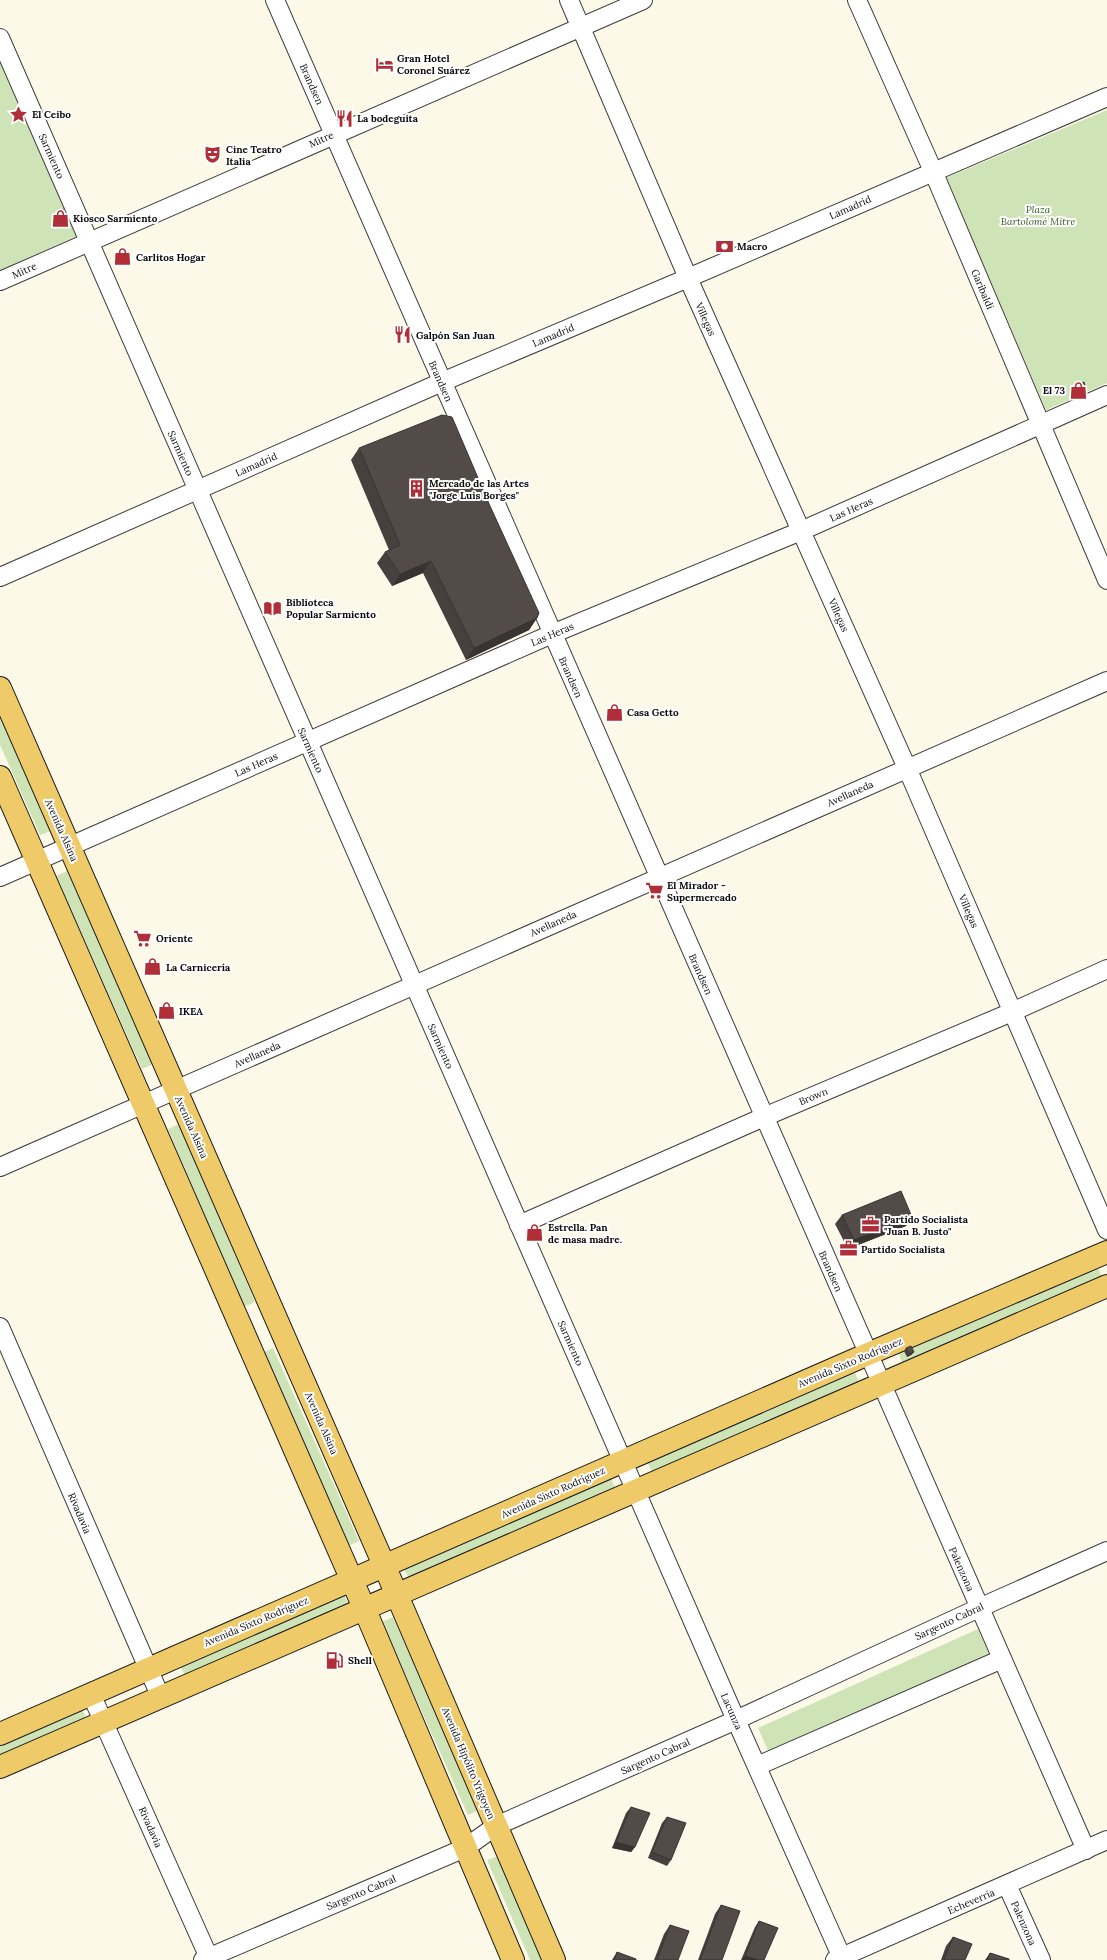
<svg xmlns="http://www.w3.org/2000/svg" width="1107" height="1960" font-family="Lora,serif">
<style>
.green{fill:#cfe4b6}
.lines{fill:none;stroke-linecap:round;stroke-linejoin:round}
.minor-casing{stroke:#3d3d3d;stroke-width:20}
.major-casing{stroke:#1b1b1b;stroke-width:24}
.minor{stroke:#fff;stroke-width:18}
.major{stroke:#eeca69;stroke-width:22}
.wall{fill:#47403e}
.shaded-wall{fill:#393432}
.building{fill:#524b48;stroke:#393432}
.labels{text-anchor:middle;stroke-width:4;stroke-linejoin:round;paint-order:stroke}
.poi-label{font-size:10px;font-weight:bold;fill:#0a0a0a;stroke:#fff;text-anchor:start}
.street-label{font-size:10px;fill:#0a0a0a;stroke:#fff}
.park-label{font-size:10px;font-style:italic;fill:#2f5c21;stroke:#fff}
</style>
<rect width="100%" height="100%" fill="#fdf9e9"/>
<!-- green -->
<g class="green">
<path d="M0,60L77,236L0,270Z"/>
<path d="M1107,110V383L1046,410L946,178Z"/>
<path d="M0,716L51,831L40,835L0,745Z"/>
<path d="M67,871L153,1064L142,1069L56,876Z"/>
<path d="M179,1124L255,1302L244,1307L168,1129Z"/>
<path d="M1095,1261L1102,1277L903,1364L896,1348Z"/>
<path d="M273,1348L359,1541L348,1546L262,1353Z"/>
<path d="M853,1369L860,1384L653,1474L646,1459Z"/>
<path d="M609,1474L616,1490L409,1579L402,1564Z"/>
<path d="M343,1592L350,1608L186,1678L179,1663Z"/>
<path d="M393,1617L479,1810L468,1815L382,1622Z"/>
<path d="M978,1629L990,1656L770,1755L758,1728Z"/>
<path d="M80,1705L87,1720L0,1757V1739Z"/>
<path d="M498,1856L542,1960H530L487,1860Z"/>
</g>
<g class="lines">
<defs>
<g id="minor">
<path d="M275,0L1086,1850"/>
<path d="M569,0L688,278L907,768L1107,1230"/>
<path d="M857,0L933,171L1107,580"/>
<path d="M0,38L736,1720L843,1960"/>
<path d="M0,281L643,0"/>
<path d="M0,577L442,382L688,278L1107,97"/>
<path d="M0,877L552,634L801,531L1107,395"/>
<path d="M0,1167L1107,681"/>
<path d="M519,1225L764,1117L1012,1012L1107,969"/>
<path d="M0,1327L161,1698"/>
<path d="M91,1694L210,1960"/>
<path d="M757,1766L1002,1659"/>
<path d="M1007,1885L1041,1960"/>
<path d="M203,1960L465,1848L496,1826L736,1720L979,1608L1107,1551"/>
<path d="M835,1960L1107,1840"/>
</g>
<g id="major">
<path d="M0,688L384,1565L554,1960"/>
<path d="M0,777L365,1610L513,1960"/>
<path d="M0,1734L868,1354L1107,1252"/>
<path d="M0,1767L1107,1286"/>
</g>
</defs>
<!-- minor casing -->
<use href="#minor" class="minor-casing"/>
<!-- major casing -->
<use href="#major" class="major-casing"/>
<!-- minor -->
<use href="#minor" class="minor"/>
<!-- major -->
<use href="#major" class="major"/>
</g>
<!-- wall -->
<g class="wall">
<path d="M57,212L65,221L59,224L55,215Z"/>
<path d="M1073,386L1086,389L1084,392L1074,396L1071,389Z"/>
<path d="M359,448L537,618L529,630L466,660L423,573L392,586L377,563L385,552L389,550L351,460Z"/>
<path d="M842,1215L906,1226L848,1249L835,1224Z"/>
<path d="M906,1348L914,1352L911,1355L907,1357L904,1351Z"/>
<path d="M631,1807L635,1847L631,1852L612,1848L626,1813Z"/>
<path d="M667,1817L671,1860L667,1866L648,1858L662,1823Z"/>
<path d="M721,1905L722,1960H698L715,1914Z"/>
<path d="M759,1921L764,1960H741L755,1927Z"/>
<path d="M670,1925L678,1960H654L664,1934Z"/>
<path d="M953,1937L965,1960H941L946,1946Z"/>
<path d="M617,1952L636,1960H612Z"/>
<path d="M990,1953L1009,1960H985Z"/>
</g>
<!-- shaded-wall -->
<g class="shaded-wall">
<path d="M67,218L65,221L59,224L61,221Z"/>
<path d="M1086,389L1084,392L1074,396L1076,393Z"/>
<path d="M431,561L423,573L392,586L400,574Z"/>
<path d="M537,618L529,630L466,660L474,648Z"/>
<path d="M912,1217L906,1226L848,1249L854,1240Z"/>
<path d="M914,1352L911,1355L907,1357L909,1354Z"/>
<path d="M616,1842L635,1847L631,1852L612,1848Z"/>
<path d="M745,1956L759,1960H742Z"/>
</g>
<!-- building -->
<g class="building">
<path d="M63,209L67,218L61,221L57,212Z"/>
<path d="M1084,382L1086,389L1076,393L1073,386Z"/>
<path d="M442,415L452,417L490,506L539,613L537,618L474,648L431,561L400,574L385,552L400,545L359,448Z"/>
<path d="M901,1191L912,1217L854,1240L842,1215Z"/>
<path d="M911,1346L914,1352L909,1354L906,1348Z"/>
<path d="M631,1807L650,1813L635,1847L616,1842Z"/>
<path d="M667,1817L686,1823L671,1860L652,1852Z"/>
<path d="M721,1905L740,1911L722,1960H700Z"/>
<path d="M759,1921L778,1928L764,1960H759L745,1956Z"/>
<path d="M670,1925L689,1931L678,1960H657Z"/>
<path d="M953,1937L972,1944L965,1960H944Z"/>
<path d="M617,1952L636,1959V1960H614Z"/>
<path d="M990,1953L1009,1959V1960H987Z"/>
</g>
<!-- icons -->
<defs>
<symbol id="hotel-bare" viewBox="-9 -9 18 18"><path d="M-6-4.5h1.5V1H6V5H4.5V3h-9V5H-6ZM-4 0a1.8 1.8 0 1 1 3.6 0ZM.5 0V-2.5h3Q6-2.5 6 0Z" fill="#af2e37" stroke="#fff" stroke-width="2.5" paint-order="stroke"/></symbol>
<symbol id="sight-bare" viewBox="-9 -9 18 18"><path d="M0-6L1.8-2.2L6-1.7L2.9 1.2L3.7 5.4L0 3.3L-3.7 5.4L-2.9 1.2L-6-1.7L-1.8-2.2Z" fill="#af2e37" stroke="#fff" stroke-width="2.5" paint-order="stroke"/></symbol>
<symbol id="restaurant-bare" viewBox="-9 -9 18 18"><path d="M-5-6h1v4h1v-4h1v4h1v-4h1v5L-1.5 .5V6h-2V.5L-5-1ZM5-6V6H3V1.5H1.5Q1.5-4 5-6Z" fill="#af2e37" stroke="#fff" stroke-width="2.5" paint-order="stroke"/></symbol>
<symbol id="theatre-bare" viewBox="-9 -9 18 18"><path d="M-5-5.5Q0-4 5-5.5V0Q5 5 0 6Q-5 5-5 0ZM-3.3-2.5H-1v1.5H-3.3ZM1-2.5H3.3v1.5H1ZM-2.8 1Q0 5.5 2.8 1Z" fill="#af2e37" stroke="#fff" stroke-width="2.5" paint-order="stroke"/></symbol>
<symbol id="shop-bare" viewBox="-9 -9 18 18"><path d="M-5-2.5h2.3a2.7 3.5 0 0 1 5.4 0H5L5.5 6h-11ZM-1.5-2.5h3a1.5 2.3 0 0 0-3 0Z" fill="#af2e37" stroke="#fff" stroke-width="2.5" paint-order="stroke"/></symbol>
<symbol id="bank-bare" viewBox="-9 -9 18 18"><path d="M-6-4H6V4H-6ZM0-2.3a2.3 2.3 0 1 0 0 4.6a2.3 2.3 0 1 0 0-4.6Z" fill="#af2e37" stroke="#fff" stroke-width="2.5" paint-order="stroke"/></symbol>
<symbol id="building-bare" viewBox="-9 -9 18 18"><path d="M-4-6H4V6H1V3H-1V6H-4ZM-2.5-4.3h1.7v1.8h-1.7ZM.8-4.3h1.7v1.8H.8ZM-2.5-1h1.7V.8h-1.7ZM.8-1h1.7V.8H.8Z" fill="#af2e37" stroke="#fff" stroke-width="2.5" paint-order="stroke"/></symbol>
<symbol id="library-bare" viewBox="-9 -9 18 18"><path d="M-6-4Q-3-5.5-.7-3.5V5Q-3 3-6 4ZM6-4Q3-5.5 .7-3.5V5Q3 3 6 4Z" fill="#af2e37" stroke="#fff" stroke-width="2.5" paint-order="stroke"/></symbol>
<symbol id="supermarket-bare" viewBox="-9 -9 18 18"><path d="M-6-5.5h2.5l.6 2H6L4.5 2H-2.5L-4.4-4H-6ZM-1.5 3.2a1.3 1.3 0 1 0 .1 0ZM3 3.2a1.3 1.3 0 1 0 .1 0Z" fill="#af2e37" stroke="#fff" stroke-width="2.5" paint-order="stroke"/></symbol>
<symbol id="office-bare" viewBox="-9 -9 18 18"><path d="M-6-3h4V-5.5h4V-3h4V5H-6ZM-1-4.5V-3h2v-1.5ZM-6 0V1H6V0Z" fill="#af2e37" stroke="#fff" stroke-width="2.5" paint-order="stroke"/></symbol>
<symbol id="fuel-bare" viewBox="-9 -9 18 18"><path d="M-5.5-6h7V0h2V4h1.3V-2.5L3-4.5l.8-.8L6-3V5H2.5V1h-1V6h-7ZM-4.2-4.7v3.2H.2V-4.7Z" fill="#af2e37" stroke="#fff" stroke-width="2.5" paint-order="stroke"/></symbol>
</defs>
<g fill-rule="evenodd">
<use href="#hotel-bare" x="372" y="52" width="25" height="25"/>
<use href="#sight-bare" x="6" y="102" width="25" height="25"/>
<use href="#restaurant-bare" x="332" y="106" width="25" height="25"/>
<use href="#theatre-bare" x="200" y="142" width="25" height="25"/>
<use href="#shop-bare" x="48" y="206" width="25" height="25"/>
<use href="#bank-bare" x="712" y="234" width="25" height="25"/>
<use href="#shop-bare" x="110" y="244" width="25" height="25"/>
<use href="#restaurant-bare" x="390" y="322" width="25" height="25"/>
<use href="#shop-bare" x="1066" y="378" width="25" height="25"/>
<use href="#building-bare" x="404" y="476" width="25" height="25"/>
<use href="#library-bare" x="260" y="596" width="25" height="25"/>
<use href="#shop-bare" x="602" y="700" width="25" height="25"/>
<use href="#supermarket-bare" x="642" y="878" width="25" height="25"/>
<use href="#supermarket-bare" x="130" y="926" width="25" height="25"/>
<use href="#shop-bare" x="140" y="954" width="25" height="25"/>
<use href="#shop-bare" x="154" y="998" width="25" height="25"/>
<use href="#office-bare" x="858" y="1212" width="25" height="25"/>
<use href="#shop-bare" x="522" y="1220" width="25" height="25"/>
<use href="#office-bare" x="836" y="1236" width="25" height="25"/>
<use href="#fuel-bare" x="322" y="1648" width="25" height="25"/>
</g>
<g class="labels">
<!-- poi labels -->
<g class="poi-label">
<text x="397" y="62">Gran Hotel<tspan x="397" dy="12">Coronel Suárez</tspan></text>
<text x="32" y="118">El Ceibo</text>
<text x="357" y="122">La bodeguita</text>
<text x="226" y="153">Cine Teatro<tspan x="226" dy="12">Italia</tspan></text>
<text x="73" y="222">Kiosco Sarmiento</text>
<text x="737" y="250">Macro</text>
<text x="136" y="261">Carlitos Hogar</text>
<text x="416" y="339">Galpón San Juan</text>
<text x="1065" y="394" text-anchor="end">El 73</text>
<text x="429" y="487">Mercado de las Artes<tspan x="429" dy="12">"Jorge Luis Borges"</tspan></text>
<text x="286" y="606">Biblioteca<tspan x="286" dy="12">Popular Sarmiento</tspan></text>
<text x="627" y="716">Casa Getto</text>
<text x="667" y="889">El Mirador -<tspan x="667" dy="12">Supermercado</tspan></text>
<text x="156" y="942">Oriente</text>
<text x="166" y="971">La Carnicería</text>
<text x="179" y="1015">IKEA</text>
<text x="884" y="1223">Partido Socialista<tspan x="884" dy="12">"Juan B. Justo"</tspan></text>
<text x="548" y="1231">Estrella. Pan<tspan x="548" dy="12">de masa madre.</tspan></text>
<text x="861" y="1253">Partido Socialista</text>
<text x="348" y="1664">Shell</text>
</g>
<!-- street labels -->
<g class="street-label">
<text transform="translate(312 84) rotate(66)" y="4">Brandsen</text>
<text transform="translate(321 139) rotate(-24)" y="4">Mitre</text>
<text transform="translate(52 156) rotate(66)" y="4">Sarmiento</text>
<text transform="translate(850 207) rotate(-24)" y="4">Lamadrid</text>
<text transform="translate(24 270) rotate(-24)" y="4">Mitre</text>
<text transform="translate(983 289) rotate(67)" y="4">Garibaldi</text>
<text transform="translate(706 319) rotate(66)" y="4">Villegas</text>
<text transform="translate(553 335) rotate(-23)" y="4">Lamadrid</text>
<text transform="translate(441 381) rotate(66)" y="4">Brandsen</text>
<text transform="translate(181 453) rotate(66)" y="4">Sarmiento</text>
<text transform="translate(256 464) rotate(-24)" y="4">Lamadrid</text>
<text transform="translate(851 509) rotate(-24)" y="4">Las Heras</text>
<text transform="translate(839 615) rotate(66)" y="4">Villegas</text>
<text transform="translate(552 634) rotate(-23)" y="4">Las Heras</text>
<text transform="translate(571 677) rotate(66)" y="4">Brandsen</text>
<text transform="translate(311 750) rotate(66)" y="4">Sarmiento</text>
<text transform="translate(256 764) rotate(-24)" y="4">Las Heras</text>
<text transform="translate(850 793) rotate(-24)" y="4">Avellaneda</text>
<text transform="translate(62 830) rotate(66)" y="4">Avenida Alsina</text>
<text transform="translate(969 911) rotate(67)" y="4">Villegas</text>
<text transform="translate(553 923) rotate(-24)" y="4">Avellaneda</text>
<text transform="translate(701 974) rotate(66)" y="4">Brandsen</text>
<text transform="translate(441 1046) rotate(66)" y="4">Sarmiento</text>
<text transform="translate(257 1054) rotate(-24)" y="4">Avellaneda</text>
<text transform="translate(813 1096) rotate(-23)" y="4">Brown</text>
<text transform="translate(192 1127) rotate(66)" y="4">Avenida Alsina</text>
<text transform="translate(831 1271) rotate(66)" y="4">Brandsen</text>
<text transform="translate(571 1343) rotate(66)" y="4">Sarmiento</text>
<text transform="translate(850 1362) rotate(-23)" y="4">Avenida Sixto Rodríguez</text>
<text transform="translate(322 1423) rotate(66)" y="4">Avenida Alsina</text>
<text transform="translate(553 1492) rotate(-24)" y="4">Avenida Sixto Rodríguez</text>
<text transform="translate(80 1513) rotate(67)" y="4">Rivadavia</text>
<text transform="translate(962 1569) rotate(66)" y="4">Palenzona</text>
<text transform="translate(256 1621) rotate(-23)" y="4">Avenida Sixto Rodríguez</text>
<text transform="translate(949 1621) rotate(-25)" y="4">Sargento Cabral</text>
<text transform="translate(732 1711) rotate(66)" y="4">Lacunza</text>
<text transform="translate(655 1756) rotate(-24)" y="4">Sargento Cabral</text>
<text transform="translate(469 1763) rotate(67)" y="4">Avenida Hipólito Yrigoyen</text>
<text transform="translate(151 1827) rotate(66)" y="4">Rivadavia</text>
<text transform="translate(361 1892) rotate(-23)" y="4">Sargento Cabral</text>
<text transform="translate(971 1901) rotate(-23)" y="4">Echeverría</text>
<text transform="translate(1024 1923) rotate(66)" y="4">Palenzona</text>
</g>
<!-- park labels -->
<g class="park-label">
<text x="1038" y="213">Plaza<tspan x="1038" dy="12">Bartolomé Mitre</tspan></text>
</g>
</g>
</svg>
